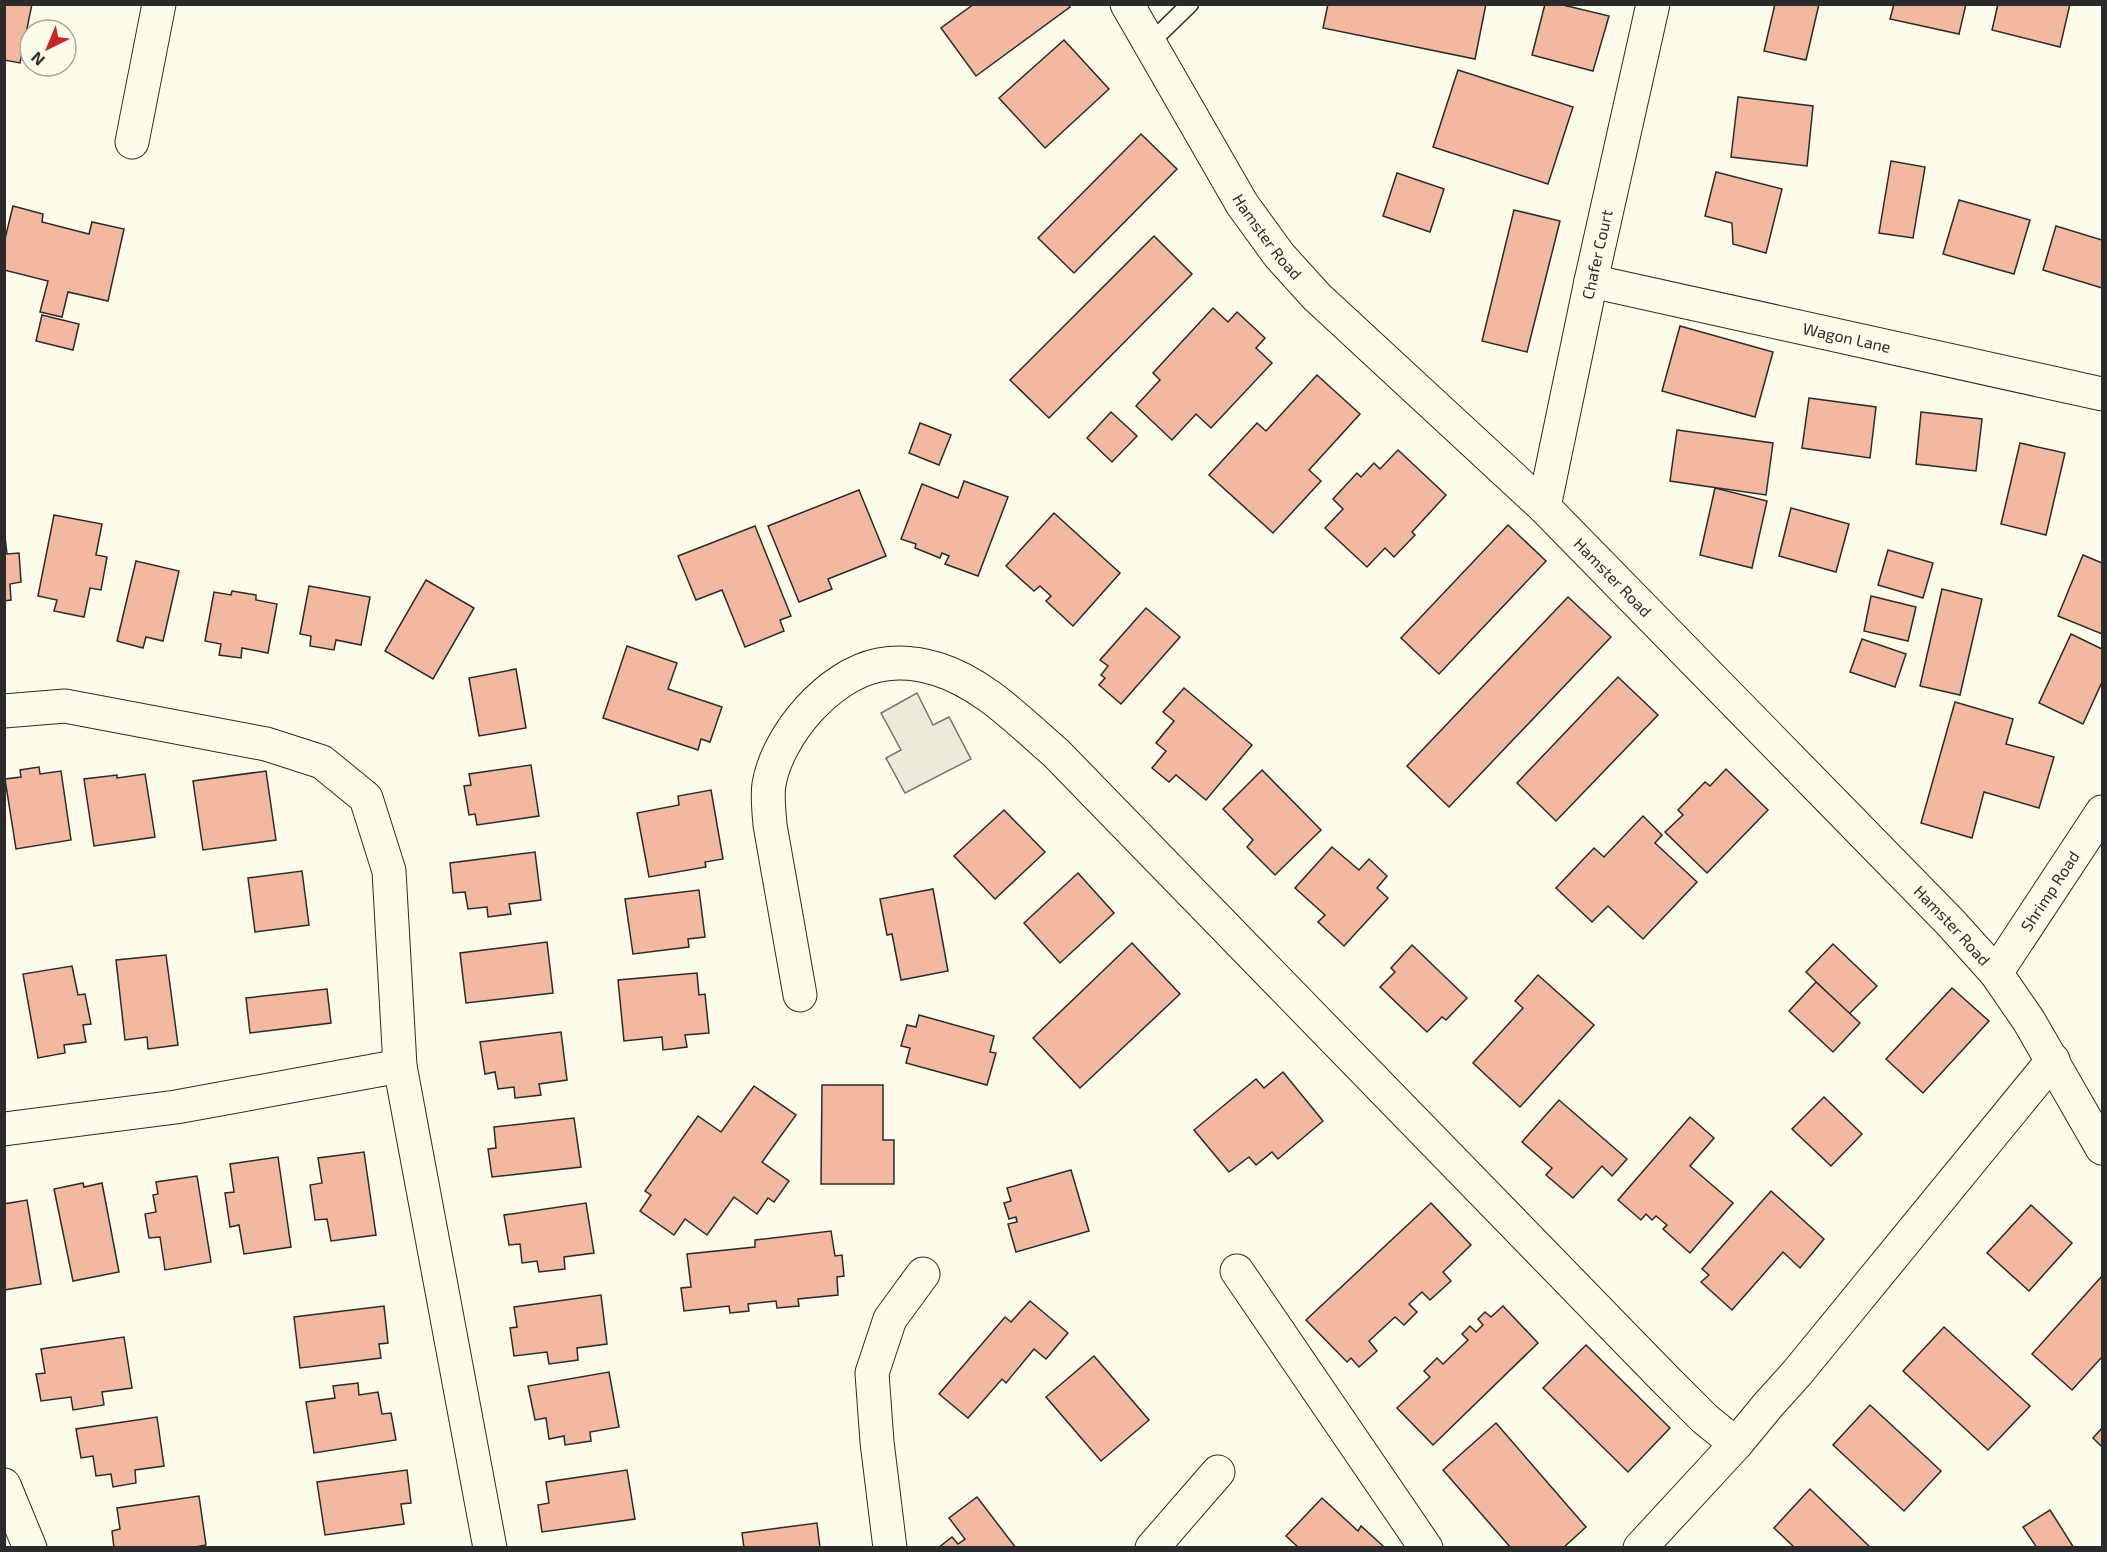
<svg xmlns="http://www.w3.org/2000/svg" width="2107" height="1552" font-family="'Exo 2',sans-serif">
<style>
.green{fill:#ecebdb;stroke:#74746e;stroke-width:1.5}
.building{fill:#f2b8a0;stroke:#2b2b2b;stroke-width:1.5}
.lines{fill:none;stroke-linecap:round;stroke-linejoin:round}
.lane-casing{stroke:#2b2b2b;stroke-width:19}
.street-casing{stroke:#2b2b2b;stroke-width:35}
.lane{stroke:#fdfbea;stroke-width:16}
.street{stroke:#fdfbea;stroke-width:33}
.labels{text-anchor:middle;stroke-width:4.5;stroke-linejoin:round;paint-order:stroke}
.street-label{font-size:16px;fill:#2b2b2b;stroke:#fdfbea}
</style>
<rect width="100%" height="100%" fill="#fdfbea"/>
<!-- green -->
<path class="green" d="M917,693L933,725L949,717L971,759L905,793L886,758L901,750L881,713Z"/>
<!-- building -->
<g class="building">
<path d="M4,4H32L20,63L4,60Z"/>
<path d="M974,4H1068L1070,7L976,76L941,28Z"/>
<path d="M1328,4H1486L1475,59L1323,28Z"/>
<path d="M1545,4H1559L1609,16L1593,71L1532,55Z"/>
<path d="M1775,4H1819L1806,60L1764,51Z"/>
<path d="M1894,4H1966L1959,34L1890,19Z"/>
<path d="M1998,4H2070L2060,47L1992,30Z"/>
<path d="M1064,40L1109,89L1045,148L999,98Z"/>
<path d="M1458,70L1573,107L1548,184L1433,147Z"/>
<path d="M1738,97L1813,106L1807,166L1731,157Z"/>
<path d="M1141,134L1177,169L1074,273L1038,238Z"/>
<path d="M1891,161L1925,167L1913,238L1879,233Z"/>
<path d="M1716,172L1782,189L1766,253L1733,244L1732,223L1705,216Z"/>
<path d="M1397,173L1444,189L1430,232L1383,216Z"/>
<path d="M1959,200L2030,220L2014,274L1943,254Z"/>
<path d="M13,206L43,214L42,222L89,234L92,222L124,229L108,301L68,292L62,317L40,312L48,281L4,270V243Z"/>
<path d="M1514,210L1560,221L1527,352L1482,341Z"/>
<path d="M2056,226L2102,240V288L2043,270Z"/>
<path d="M1154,236L1192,274L1049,418L1010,380Z"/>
<path d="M1213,308L1228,322L1237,312L1265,338L1256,348L1272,363L1211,428L1196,414L1172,440L1136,406L1160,380L1153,373Z"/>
<path d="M42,315L79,324L73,350L36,341Z"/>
<path d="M1680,326L1773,352L1755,417L1662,391Z"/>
<path d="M1317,375L1360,414L1309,470L1321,481L1273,533L1209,475L1257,423L1266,431Z"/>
<path d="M1809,398L1876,407L1870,458L1802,448Z"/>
<path d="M1111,412L1137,436L1112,462L1087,438Z"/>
<path d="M1921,412L1982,419L1976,471L1916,464Z"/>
<path d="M920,423L951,435L939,465L909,453Z"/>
<path d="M1677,430L1773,443L1766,495L1670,481Z"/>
<path d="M2020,443L2065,453L2046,535L2001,524Z"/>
<path d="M1398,450L1446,495L1412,532L1415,535L1394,557L1385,548L1367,567L1325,528L1343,509L1333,499L1357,473L1361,477L1374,463L1380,469Z"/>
<path d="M964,481L1008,497L978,576L945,564L949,556L942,553L940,558L915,548L916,544L901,539L922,484L958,498Z"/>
<path d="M1715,488L1767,501L1752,568L1700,555Z"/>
<path d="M859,490L886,556L828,579L832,589L799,602L768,526Z"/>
<path d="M1791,508L1849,524L1836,572L1779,556Z"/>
<path d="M1054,513L1120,573L1073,626L1046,601L1051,596L1040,586L1034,591L1006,566Z"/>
<path d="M54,515L102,524L96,555L107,557L101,590L90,588L84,617L54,611L57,600L38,596Z"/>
<path d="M1508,525L1546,561L1439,674L1401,638Z"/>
<path d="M755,526L791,616L780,620L784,631L745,647L722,590L696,600L678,556Z"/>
<path d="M4,528L7,554L19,553L21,582L10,584L11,600L4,601Z"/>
<path d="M1888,550L1933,563L1923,598L1878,585Z"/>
<path d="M2083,555L2102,563V634L2058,616Z"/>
<path d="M136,561L179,571L163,641L146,637L143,648L117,641Z"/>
<path d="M426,580L474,608L433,679L385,651Z"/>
<path d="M309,586L370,597L361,645L336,640L334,650L310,646L311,636L300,634Z"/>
<path d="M1942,589L1982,599L1960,695L1920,686Z"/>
<path d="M232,591L256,595V600L277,604L268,653L242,648L241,658L219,655L221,644L205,641L214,592L231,595Z"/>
<path d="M1871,596L1916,607L1908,641L1864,631Z"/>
<path d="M1568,597L1611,637L1449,807L1407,766Z"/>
<path d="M1146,608L1180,637L1121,704L1099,685L1105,678L1101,675L1108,666L1100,660Z"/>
<path d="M2071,634L2102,649V682L2083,724L2039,703Z"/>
<path d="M1862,639L1906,654L1895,687L1850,672Z"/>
<path d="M627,646L677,663L668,689L722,707L710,742L701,739L698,750L603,718Z"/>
<path d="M516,669L526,728L479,736L469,678Z"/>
<path d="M1618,677L1658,715L1556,821L1517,783Z"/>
<path d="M1184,688L1252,745L1206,800L1176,775L1169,782L1152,768L1166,751L1156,743L1174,721L1163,712Z"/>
<path d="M1955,702L2013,719L2006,744L2054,757L2039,808L1984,792L1972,838L1921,823Z"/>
<path d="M531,765L539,816L477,825L475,814L469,815L464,786L471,785L469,774Z"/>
<path d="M39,767L40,774L61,771L71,840L16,849L5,779L21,777L20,770Z"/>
<path d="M1726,769L1768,810L1707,873L1665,832L1683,815L1678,810L1705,782L1710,786Z"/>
<path d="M1262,770L1321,830L1275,875L1247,847L1253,840L1223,809Z"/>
<path d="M266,771L276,840L203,850L193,781Z"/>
<path d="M145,774L155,837L94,846L84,779L117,775V778Z"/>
<path d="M711,790L723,859L705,862L706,867L649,877L637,813L679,805L678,796Z"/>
<path d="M1004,810L1045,852L995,899L954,856Z"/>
<path d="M1643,816L1662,835L1655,843L1697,882L1643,939L1608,906L1592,922L1556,888L1594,848L1604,857Z"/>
<path d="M1332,847L1359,870L1369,859L1387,876L1377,888L1388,898L1344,946L1318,922L1325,915L1295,888Z"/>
<path d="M535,852L541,900L509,904L511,914L488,917L487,907L468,909L465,892L453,893L450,863Z"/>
<path d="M302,871L309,925L255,932L248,878Z"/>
<path d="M1078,873L1114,913L1060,963L1024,923Z"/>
<path d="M933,889L948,971L901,980L892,934L887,935L880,899Z"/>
<path d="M699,890L705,937L688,939L689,947L633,954L625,899Z"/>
<path d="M547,942L553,993L466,1003L460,953Z"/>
<path d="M1132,943L1180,994L1080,1088L1033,1038Z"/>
<path d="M1833,944L1877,986L1849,1014L1806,972Z"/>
<path d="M1412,945L1467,998L1446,1020L1442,1017L1427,1032L1380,987L1395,972L1391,968Z"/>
<path d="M166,955L178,1045L148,1049L147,1037L125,1040L116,960Z"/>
<path d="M72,966L78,995L85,994L91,1024L83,1025L86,1042L64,1045L65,1053L38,1058L23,974Z"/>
<path d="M697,973L699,995L705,994L709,1033L685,1035L687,1047L663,1050L662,1037L624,1041L618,980Z"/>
<path d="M1538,975L1594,1025L1520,1107L1473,1063L1523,1008L1515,1001Z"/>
<path d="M1816,982L1860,1023L1833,1052L1789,1011Z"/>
<path d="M1952,988L1989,1021L1923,1093L1886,1059Z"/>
<path d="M327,989L331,1023L250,1033L246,998Z"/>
<path d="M919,1015L994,1036L990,1052L996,1053L987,1085L906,1063L910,1048L901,1046L907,1025L916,1027Z"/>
<path d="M561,1032L567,1080L539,1084L541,1095L515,1098L514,1087L498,1089L495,1072L485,1074L480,1042Z"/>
<path d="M1283,1072L1323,1121L1278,1159L1272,1152L1256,1165L1249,1157L1229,1172L1194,1130L1256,1079L1264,1088Z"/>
<path d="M822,1085H883V1140H894V1184H821Z"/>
<path d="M754,1086L796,1115L762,1162L789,1181L774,1202L768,1198L757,1214L734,1197L707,1235L685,1219L674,1235L640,1211L651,1195L645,1191L698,1116L721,1132Z"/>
<path d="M1824,1097L1862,1134L1831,1166L1792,1129Z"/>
<path d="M1559,1100L1627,1159L1612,1176L1602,1166L1573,1198L1546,1175L1552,1168L1522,1142Z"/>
<path d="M1690,1117L1714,1138L1690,1166L1733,1203L1690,1253L1663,1229L1667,1225L1656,1216L1652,1220L1646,1214L1641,1220L1618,1200Z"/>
<path d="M574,1118L581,1167L492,1177L488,1149L496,1148L494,1127Z"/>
<path d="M364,1152L376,1235L331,1241L327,1219L315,1220L310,1185L322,1183L318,1158Z"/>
<path d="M278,1157L291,1247L244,1254L239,1225L230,1227L225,1193L234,1192L230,1164Z"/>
<path d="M1071,1170L1089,1231L1016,1252L1008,1224L1017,1222L1016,1217L1009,1219L1004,1203L1011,1201L1007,1188Z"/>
<path d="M197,1176L211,1262L165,1270L160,1237L149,1238L145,1214L156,1212L153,1195L158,1194L156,1182Z"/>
<path d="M83,1183L84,1187L102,1183L119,1272L73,1281L54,1189Z"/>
<path d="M1771,1191L1824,1239L1800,1268L1783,1252L1732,1310L1701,1282L1709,1275L1702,1269Z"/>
<path d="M27,1200L41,1284L4,1290V1204Z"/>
<path d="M586,1203L594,1253L564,1257L565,1269L539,1272L537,1261L522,1263L520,1244L509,1245L504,1215Z"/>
<path d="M1431,1203L1471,1245L1443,1272L1451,1281L1430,1300L1422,1292L1409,1304L1417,1312L1404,1325L1395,1317L1369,1341L1377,1351L1359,1367L1351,1358L1347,1362L1306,1320Z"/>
<path d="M2031,1205L2072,1243L2029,1291L1987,1253Z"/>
<path d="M831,1231L835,1256L842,1255L844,1276L837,1277L838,1295L798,1299L799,1306L777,1308L776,1301L748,1304L749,1311L730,1313L729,1306L684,1311L681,1288L691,1287L687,1254L755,1247V1240Z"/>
<path d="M2102,1276V1357L2072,1390L2032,1354Z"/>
<path d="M601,1295L607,1344L577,1348L578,1360L549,1364L547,1352L514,1356L510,1328L517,1327L514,1307Z"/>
<path d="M1030,1301L1068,1333L1046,1359L1034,1349L1006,1383L1002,1379L968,1418L939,1394L1005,1317L1011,1322Z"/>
<path d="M384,1306L388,1343L379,1344L381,1358L300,1368L294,1317Z"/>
<path d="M1503,1306L1538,1343L1433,1445L1397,1408L1430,1377L1424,1371L1437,1358L1443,1364L1468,1340L1462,1334L1470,1326L1476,1332L1483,1325L1478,1319L1485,1312L1491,1317Z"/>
<path d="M1944,1327L2030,1406L1988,1450L1903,1371Z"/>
<path d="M124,1337L132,1388L102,1392L104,1405L73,1410L71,1397L41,1401L36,1374L45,1373L41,1349Z"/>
<path d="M1586,1345L1670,1428L1628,1472L1543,1388Z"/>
<path d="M1094,1356L1149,1420L1101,1461L1046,1397Z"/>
<path d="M609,1372L619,1427L590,1432L591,1441L565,1445L564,1436L549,1439L546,1418L535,1420L528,1386Z"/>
<path d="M358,1383L359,1395L378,1392L382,1414L391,1413L396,1440L314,1453L306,1402L335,1398L333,1386Z"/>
<path d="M1870,1405L1941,1471L1904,1511L1833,1445Z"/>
<path d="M157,1417L164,1466L135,1470L136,1483L113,1487L111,1474L96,1476L93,1456L81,1458L76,1429Z"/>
<path d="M1496,1423L1586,1527L1563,1548H1511L1443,1470Z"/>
<path d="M2102,1428V1447L2093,1438Z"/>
<path d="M407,1470L411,1503L401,1504L404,1524L325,1535L317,1482Z"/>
<path d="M627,1470L635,1519L542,1532L538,1505L549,1503L546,1482Z"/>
<path d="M1810,1489L1871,1548H1795L1774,1528Z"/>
<path d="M199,1496L206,1545L190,1548H114L112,1531L120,1529L117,1508Z"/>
<path d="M977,1497L1016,1548H938L952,1537L958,1544L965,1539L949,1518Z"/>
<path d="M1322,1498L1358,1531L1361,1526L1383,1546L1381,1548H1299L1286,1536Z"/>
<path d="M2050,1510L2074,1548H2037L2023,1527Z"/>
<path d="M817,1523L820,1548H744L742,1533Z"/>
</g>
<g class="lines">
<defs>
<path id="lane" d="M1149,44L1190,4"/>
<g id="street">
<path id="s1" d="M1127,4L1242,204L1279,255L1317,297L1544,507L1951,923L1996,973L2029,1021L2102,1148"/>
<path d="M132,142L159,4"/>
<path id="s2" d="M1591,281L2102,394"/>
<path id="s3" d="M1544,507L1591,281L1653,4"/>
<path d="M4,711L65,706L266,744L322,762L366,798L389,871L400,1066L490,1548"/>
<path id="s4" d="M1996,973L2102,812"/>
<path d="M800,995L770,825C769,811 767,797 769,784C778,734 829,675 879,665C899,661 918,663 937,669C983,683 1020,722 1056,753L1663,1377L1705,1419L1736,1444"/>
<path d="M4,1129L176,1107L400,1066"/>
<path d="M1237,1271L1426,1548"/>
<path d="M4,1485L30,1548"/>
<path d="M890,1548L877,1442L872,1373L890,1319L923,1274"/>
<path d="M1152,1548L1218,1472"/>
<path d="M1640,1548L1736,1444L1769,1404L1797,1373L2053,1060"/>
</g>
</defs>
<!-- lane casing -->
<use href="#lane" class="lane-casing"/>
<!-- street casing -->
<use href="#street" class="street-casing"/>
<!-- lane -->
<use href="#lane" class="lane"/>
<!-- street -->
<use href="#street" class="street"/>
</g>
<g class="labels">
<!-- street labels -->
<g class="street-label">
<text dy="6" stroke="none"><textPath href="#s1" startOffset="272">Hamster Road</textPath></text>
<text dy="6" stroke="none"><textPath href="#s3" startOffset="258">Chafer Court</textPath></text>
<text dy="6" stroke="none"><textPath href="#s2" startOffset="262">Wagon Lane</textPath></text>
<text dy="6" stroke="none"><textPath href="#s1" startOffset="758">Hamster Road</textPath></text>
<text dy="6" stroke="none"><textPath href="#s4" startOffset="98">Shrimp Road</textPath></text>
<text dy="6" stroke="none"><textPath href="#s1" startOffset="1244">Hamster Road</textPath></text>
</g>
</g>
<!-- border -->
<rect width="2107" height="1552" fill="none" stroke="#2b2b2b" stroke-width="12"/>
<!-- north arrow -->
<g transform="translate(48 48) rotate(223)"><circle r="28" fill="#fdfbea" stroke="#a9a89e" stroke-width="1.5"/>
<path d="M0-4.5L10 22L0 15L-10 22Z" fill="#c62828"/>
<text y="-9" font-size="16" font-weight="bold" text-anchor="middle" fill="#2b2b2b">N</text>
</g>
</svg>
